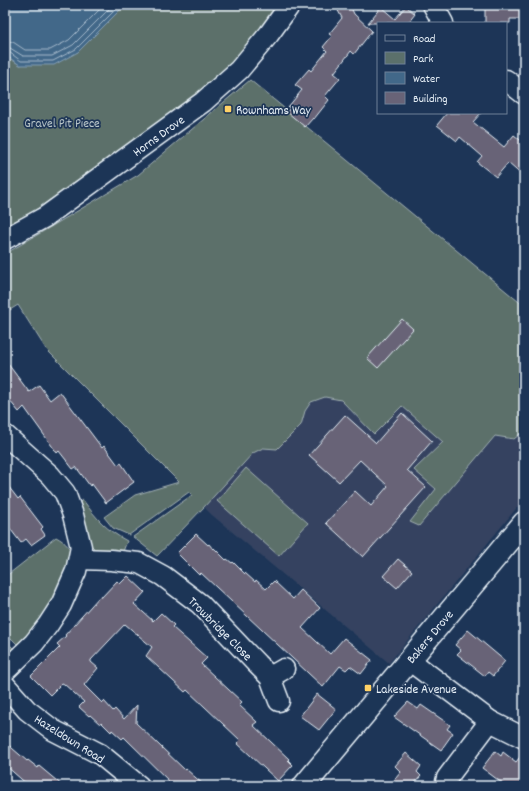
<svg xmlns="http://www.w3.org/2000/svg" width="529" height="791" font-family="Dekko,sans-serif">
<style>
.built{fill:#344361}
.green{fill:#5b706b;stroke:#a2b0b2}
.water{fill:#426889;stroke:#849fb5}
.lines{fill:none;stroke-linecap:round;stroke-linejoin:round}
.shore{stroke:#a6bacc;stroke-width:1}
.building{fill:#686377;stroke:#e8f1f8}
.minor-casing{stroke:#e8f1f8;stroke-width:23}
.tertiary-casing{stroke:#e8f1f8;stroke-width:25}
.minor{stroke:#1d3557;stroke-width:20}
.tertiary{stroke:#1d3557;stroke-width:22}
.poi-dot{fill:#ffd166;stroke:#1d3557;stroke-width:1.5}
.labels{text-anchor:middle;stroke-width:3.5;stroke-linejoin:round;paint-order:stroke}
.poi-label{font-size:13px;fill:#e8f1f8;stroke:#1d3557;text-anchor:start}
.park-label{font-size:13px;fill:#b7c4c7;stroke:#1d3557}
.street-label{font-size:13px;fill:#e8f1f8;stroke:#1d3557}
</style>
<rect width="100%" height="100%" fill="#1d3557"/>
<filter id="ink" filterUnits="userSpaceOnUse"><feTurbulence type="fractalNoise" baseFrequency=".025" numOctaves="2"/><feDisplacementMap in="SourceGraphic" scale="8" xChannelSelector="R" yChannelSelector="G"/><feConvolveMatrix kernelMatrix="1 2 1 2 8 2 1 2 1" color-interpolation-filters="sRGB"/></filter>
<g filter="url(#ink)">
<!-- built -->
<path class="built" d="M250,80L524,306V499L389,663L212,515L46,349L5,254L138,175Z"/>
<!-- green -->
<g class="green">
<path d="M125,5H284L215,86L31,213L5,226V55L20,65L78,52Z"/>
<path d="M250,80L524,306V431L514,439L495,436L419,526L410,522L436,489L414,470L443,442L402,406L374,434L341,400L325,397L311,402L305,411L301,425L277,449L263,448L253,453L204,507L157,556L133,537L192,495L189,492L129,535L113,528L104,517L135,495L179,482L46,349L18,305L5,313V254L138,175Z"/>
<path d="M246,468L308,523L279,556L217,501Z"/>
<path d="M83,500C96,518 106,530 127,541L122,554L96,550L90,544L77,504Z"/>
<path d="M56,537C66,542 71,549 74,559L59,594L20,647L11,638L8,643L16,651L5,661V577Z"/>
</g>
<!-- water -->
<path class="water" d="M5,5H125L78,52L54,65H20L5,55Z"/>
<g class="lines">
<!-- shore -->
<g class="shore">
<path d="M5,41L13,42L25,50H50L69,40L104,5"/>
<path d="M5,47L10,48L23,56H52L73,45L113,5"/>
<path d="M5,52H9L21,61H53L76,49L120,5"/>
</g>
</g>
<!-- building -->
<g class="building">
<path d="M335,5H350L354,14L372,31L354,54L351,51L334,73L340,78L325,96L329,100L314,119L313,118L305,127L287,112L290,108L288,107L302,90L295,85L309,69L311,71L327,51L323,47L332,36L329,34L342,18Z"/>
<path d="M485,5H524V19H510V23H485Z"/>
<path d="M406,6L415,14L408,23H368L381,7L395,19Z"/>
<path d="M447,113H481L473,122L504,147L514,135L524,143V177L508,163L496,177L477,162L482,156L460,137L457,141L437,125Z"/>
<path d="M402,319L413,329L378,368L367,358Z"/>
<path d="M5,360L29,392L39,385L50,400L60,392L102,448L104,446L118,465L121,463L134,482L106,503L92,484L90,486L76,467L73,469L59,451L57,453L24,407L19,412L5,395Z"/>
<path d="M402,413L432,441L407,470L426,487L363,557L326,523L355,491L371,506L388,486L360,460L339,482L309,455L345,415L376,443Z"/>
<path d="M5,482L18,499L20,497L43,527L41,529L45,535L31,545L26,539L21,543L5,522Z"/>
<path d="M196,534L208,545L209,544L213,549L214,548L226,560L227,559L232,563L233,562L245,574V573L255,582L256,580L266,589L274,581L293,599L301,590L320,608L302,628L330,654L344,638L372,660L361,674L350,666L346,670L340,666L323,687L201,573L199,575L177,553Z"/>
<path d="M398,559L412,571L397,588L383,576Z"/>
<path d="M128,576L145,592L134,604L153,621L161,613L174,625L172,627L207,658L201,664L242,702L239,705L257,722L253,725L289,759L288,760L293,765L278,781L237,743L240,740L187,690L185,692L146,656L152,647L125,624L91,660V662L98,668L84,685L102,703L104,701L113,711L115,709L124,719L137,705L136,723L185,770L186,769L205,786H174L124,737L122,739L112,730L111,732L101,722L100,724L90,715L89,716L79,707L84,702L64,684L62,683L50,695L31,676L60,647L57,644L66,636L65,635L100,596L101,598L117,581L120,584Z"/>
<path d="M468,630L505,661L493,676L488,672L485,676L457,654L461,650L455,645Z"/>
<path d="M317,694L336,709L319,730L300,716Z"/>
<path d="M408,702L418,709L421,705L450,725L447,729L453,733L441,750L394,717Z"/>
<path d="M5,742L27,761L28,760L38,768L39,766L63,786H29L5,765Z"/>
<path d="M495,751L501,756L503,752L516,762L524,752V786H506L482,768Z"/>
<path d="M406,753L421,766L417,772L421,776L412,786H389L401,772L395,766Z"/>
</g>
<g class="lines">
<defs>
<g id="minor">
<path d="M433,5L443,23"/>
<path d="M506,80L524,94"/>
<path d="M5,239L45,217L203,102L239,70L269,34L290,5"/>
<path d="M5,435L50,475L65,493L73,515L81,547L76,571L61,605L48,625L34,643L5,671"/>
<path d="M79,559L111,560L139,563L163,576L200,604L257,664L270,677L279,701"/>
<path d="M409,660L490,721L524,738"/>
<path d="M270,677L284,669"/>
<path d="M5,685L27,710L53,730L100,754L139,786"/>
<path d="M445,786L447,778L490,721"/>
</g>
<path id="tertiary" d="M304,786L524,523"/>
</defs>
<!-- minor casing -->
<use href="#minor" class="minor-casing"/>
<!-- tertiary casing -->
<use href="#tertiary" class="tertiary-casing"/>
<!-- minor -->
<use href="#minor" class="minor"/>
<!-- tertiary -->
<use href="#tertiary" class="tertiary"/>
</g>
</g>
<!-- markers -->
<g class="poi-dot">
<rect x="224" y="105" width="8" height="8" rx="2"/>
<rect x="364" y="684" width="8" height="8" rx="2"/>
</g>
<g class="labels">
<!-- poi labels -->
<g class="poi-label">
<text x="236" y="114">Rownhams Way</text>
<text x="376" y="693">Lakeside Avenue</text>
</g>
<!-- park labels -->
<g class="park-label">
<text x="62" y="127">Gravel Pit Piece</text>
</g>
<!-- street labels -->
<g class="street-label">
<text transform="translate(158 135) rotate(-36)" y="5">Horns Drove</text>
<text transform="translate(221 628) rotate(45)" y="5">Trowbridge Close</text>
<text transform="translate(429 636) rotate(-50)" y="5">Bakers Drove</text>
<text transform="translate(70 738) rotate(32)" y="5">Hazeldown Road</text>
</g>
</g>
<!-- margin -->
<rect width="529" height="791" fill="none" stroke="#1d3557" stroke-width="20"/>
<rect x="10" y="10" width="509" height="771" fill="none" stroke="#e8f1f8" stroke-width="1.5" filter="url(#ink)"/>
<!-- legend -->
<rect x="377" y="22" width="130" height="92" fill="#1d3557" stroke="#6e8097"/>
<rect x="385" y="35" width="20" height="6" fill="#1d3557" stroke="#6e8097"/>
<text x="413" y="42" font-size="12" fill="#e8f1f8">Road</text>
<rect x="385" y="52" width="20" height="12" fill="#5b706b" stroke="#6e8097"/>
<text x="413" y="62" font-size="12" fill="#e8f1f8">Park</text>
<rect x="385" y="72" width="20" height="12" fill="#426889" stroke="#6e8097"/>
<text x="413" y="82" font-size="12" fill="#e8f1f8">Water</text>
<rect x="385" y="92" width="20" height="12" fill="#686377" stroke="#6e8097"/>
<text x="413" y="102" font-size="12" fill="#e8f1f8">Building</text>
</svg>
